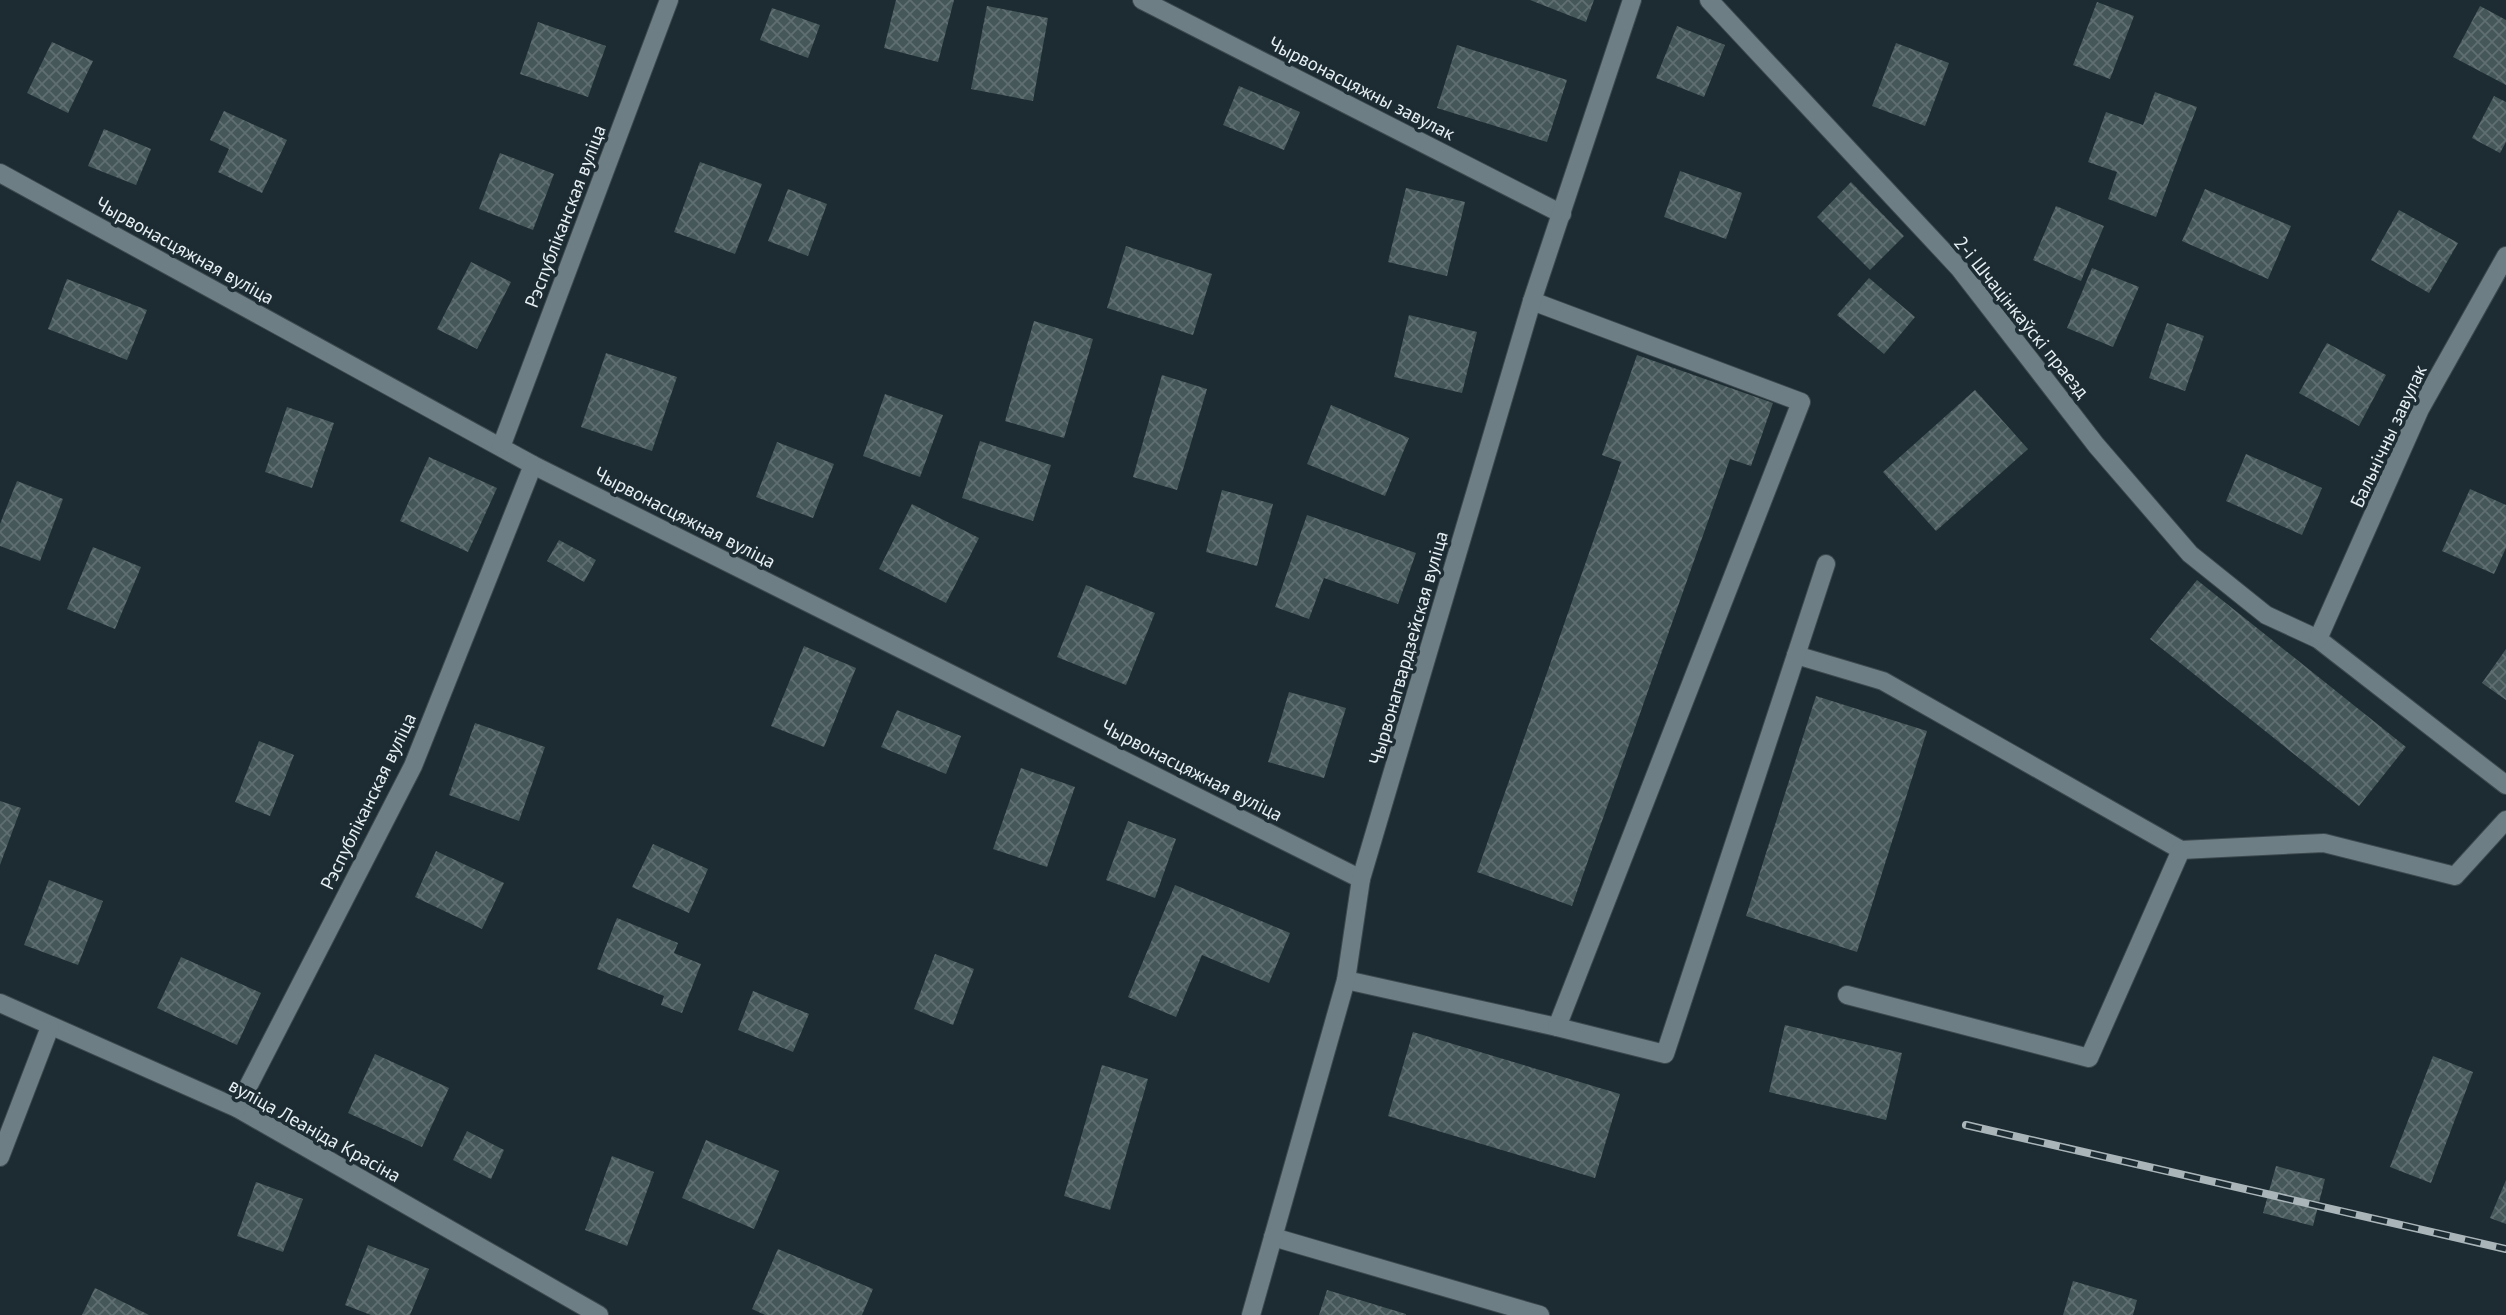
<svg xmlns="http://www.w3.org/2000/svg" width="2506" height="1315" font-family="'PT Sans',sans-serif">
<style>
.building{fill:url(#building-cross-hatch)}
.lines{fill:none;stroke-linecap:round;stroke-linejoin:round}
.lane-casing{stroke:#3c494e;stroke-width:20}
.street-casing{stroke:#3c494e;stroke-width:20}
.lane{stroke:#6d7e85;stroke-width:18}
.street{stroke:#6d7e85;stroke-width:18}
.rail-casing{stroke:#a9b5b9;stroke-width:8}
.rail{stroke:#1d2c32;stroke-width:5;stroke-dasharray:16;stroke-linecap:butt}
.labels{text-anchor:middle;stroke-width:7;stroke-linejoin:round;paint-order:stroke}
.street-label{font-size:19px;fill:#e6f0f4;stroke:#1d2c32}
</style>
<defs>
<pattern id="building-cross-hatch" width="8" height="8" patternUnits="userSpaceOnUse" patternTransform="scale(1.75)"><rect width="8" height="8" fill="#455759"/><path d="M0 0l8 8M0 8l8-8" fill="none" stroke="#606f71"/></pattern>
</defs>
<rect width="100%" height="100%" fill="#1d2c32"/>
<!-- building -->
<g class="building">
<path d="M896,0H954L938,62L884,48Z"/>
<path d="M1530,0H1594L1586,22Z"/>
<path d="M2097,2L2134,16L2110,79L2073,65Z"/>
<path d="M987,6L1048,18L1033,101L971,89Z"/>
<path d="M2480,6L2506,20V85L2453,57Z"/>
<path d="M772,8L820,25L808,58L760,40Z"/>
<path d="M538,22L606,46L588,97L520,74Z"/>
<path d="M1677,26L1725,45L1704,97L1656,78Z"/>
<path d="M52,42L93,61L68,113L27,93Z"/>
<path d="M1896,43L1949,63L1925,126L1872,106Z"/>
<path d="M1457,45L1567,80L1547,142L1437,108Z"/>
<path d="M1239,86L1300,112L1284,150L1223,125Z"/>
<path d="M2155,92L2197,107L2156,217L2108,199L2117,172L2088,162L2106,112L2143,125Z"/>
<path d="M2494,96L2506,102V142L2500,153L2472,138Z"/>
<path d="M224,111L287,140L262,193L218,172L229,149L210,140Z"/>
<path d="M104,129L151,149L136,185L88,166Z"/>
<path d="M500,153L554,174L533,230L479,209Z"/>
<path d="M700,162L762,184L735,254L674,232Z"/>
<path d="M1680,171L1742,193L1726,239L1664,217Z"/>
<path d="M1851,182L1904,236L1870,270L1817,217Z"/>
<path d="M1406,188L1465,202L1447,276L1388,262Z"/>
<path d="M788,189L827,204L808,256L768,241Z"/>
<path d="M2205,189L2291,226L2268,279L2182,241Z"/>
<path d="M2056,206L2104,226L2081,281L2033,260Z"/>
<path d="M2399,210L2458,243L2429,293L2371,260Z"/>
<path d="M1126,246L1212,274L1193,335L1107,308Z"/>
<path d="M471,262L511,282L477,349L437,329Z"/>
<path d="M2092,268L2139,287L2113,347L2067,328Z"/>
<path d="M1869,278L1915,317L1884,354L1837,315Z"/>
<path d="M67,279L147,310L127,360L48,329Z"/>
<path d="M1409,315L1477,332L1462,393L1394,377Z"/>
<path d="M1034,321L1093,339L1064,438L1005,421Z"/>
<path d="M2167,323L2204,336L2185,391L2149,378Z"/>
<path d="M2327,343L2386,375L2359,426L2299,393Z"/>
<path d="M606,353L677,377L652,451L581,427Z"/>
<path d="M1637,355L1773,403L1751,466L1730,459L1572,906L1477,872L1621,462L1602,455Z"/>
<path d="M1162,375L1207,389L1177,490L1133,477Z"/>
<path d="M1975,390L2028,449L1936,531L1883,472Z"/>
<path d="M885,394L943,415L920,477L863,456Z"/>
<path d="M1331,405L1409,438L1385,496L1307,464Z"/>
<path d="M287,407L334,423L312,488L265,472Z"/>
<path d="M980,441L1051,465L1033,521L962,498Z"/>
<path d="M777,442L834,464L813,518L756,497Z"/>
<path d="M2246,454L2322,488L2302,535L2226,501Z"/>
<path d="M429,457L497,488L468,552L400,521Z"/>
<path d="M17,481L63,499L40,561L0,546V524Z"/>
<path d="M2470,489L2506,505V548L2494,574L2442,551Z"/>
<path d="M1222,490L1273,504L1257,566L1206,552Z"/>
<path d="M912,504L979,538L946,603L879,569Z"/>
<path d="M1307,515L1416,553L1398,604L1324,578L1309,619L1275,607Z"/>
<path d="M559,540L596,560L584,582L547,561Z"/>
<path d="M93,547L141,567L115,629L67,609Z"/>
<path d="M2197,580L2406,747L2359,806L2150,639Z"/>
<path d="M1086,585L1155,613L1126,685L1057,657Z"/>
<path d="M804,646L856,668L824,747L771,726Z"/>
<path d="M2506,649V700L2482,683Z"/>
<path d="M1289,692L1346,708L1324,778L1268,762Z"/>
<path d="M1816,696L1927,731L1857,952L1746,916Z"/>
<path d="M897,710L961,736L946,774L881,747Z"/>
<path d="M475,723L545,747L519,821L449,795Z"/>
<path d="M259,741L294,755L270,816L235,802Z"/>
<path d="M1021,768L1075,787L1047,867L993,849Z"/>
<path d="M0,801L21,808L0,865Z"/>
<path d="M1128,821L1176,839L1155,898L1106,880Z"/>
<path d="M653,844L708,869L689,913L632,887Z"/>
<path d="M436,851L504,883L482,929L415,897Z"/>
<path d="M49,880L103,901L78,965L24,945Z"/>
<path d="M1175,885L1290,933L1269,983L1202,955L1176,1017L1128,997Z"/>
<path d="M617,918L678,943L674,953L701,964L682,1013L661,1005L664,996L597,969Z"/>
<path d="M935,954L974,969L953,1025L914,1009Z"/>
<path d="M181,957L261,993L237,1045L157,1008Z"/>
<path d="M753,991L809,1014L793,1052L738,1030Z"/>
<path d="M1785,1025L1902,1053L1886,1120L1769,1092Z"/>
<path d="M1413,1032L1620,1094L1595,1178L1388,1116Z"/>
<path d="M375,1054L449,1088L422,1147L348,1113Z"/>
<path d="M2433,1056L2473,1072L2431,1183L2390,1167Z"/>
<path d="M1102,1065L1148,1079L1110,1210L1064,1196Z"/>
<path d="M467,1131L504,1150L491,1179L453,1160Z"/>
<path d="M706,1140L779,1171L754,1229L682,1198Z"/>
<path d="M612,1156L654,1172L627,1246L585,1230Z"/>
<path d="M2276,1166L2325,1179L2313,1226L2263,1213Z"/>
<path d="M2506,1180V1224L2490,1218Z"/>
<path d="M256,1182L303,1199L283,1252L237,1236Z"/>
<path d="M368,1245L429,1269L410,1315H371L345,1305Z"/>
<path d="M778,1249L873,1289L862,1315H765L752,1309Z"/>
<path d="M2073,1281L2137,1300L2133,1315H2063Z"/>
<path d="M95,1288L149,1315H82Z"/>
<path d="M1327,1290L1406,1314V1315H1319Z"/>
</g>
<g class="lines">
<defs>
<g id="lane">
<path d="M1796,655L1883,681L2181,850L2324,843L2455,876L2506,820"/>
<path d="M1346,980L1557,1027L1801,402L1532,301"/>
<path d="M1847,995L2089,1058L2181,850"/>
<path d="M1557,1027L1665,1054L1826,564"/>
<path d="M1273,1237L1540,1315"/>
</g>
<g id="street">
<path d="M1142,0L1562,214"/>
<path d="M1709,0L1959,268L2096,445L2190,554L2266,615L2318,639L2506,785"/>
<path d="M0,173L533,465L1361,879"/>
<path d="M501,447L669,0"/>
<path d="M2318,639L2420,409L2506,256"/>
<path d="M0,1003L237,1108L599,1315"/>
<path d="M237,1108L413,766L533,465"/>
<path d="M0,1157L50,1027"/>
<path d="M1251,1315L1346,980L1361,879L1532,301L1632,0"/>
</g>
</defs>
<!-- lane casing -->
<use href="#lane" class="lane-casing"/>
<!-- street casing -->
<use href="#street" class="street-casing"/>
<!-- lane -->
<use href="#lane" class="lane"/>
<!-- street -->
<use href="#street" class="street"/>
<defs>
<path id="rail" d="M1966,1125L2506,1249"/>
</defs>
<!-- rail casing -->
<use href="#rail" class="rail-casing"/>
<!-- rail -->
<use href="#rail" class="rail"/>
</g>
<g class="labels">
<!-- street labels -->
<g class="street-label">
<text transform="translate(1362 88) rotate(27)" y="7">Чырвонасцяжны завулак</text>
<text transform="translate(565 216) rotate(-69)" y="7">Рэспубліканская вуліца</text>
<text transform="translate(185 250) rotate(29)" y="7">Чырвонасцяжная вуліца</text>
<text transform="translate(2022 317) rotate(51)" y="7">2-і Шчацінкаўскі праезд</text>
<text transform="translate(2388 436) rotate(-65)" y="7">Бальнічны завулак</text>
<text transform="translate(685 517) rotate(27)" y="7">Чырвонасцяжная вуліца</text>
<text transform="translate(1408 648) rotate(-74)" y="7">Чырвонагвардзейская вуліца</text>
<text transform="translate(1192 770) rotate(27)" y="7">Чырвонасцяжная вуліца</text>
<text transform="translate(368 801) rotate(-64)" y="7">Рэспубліканская вуліца</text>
<text transform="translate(315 1130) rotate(29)" y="7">вуліца Леаніда Красіна</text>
</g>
</g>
</svg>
